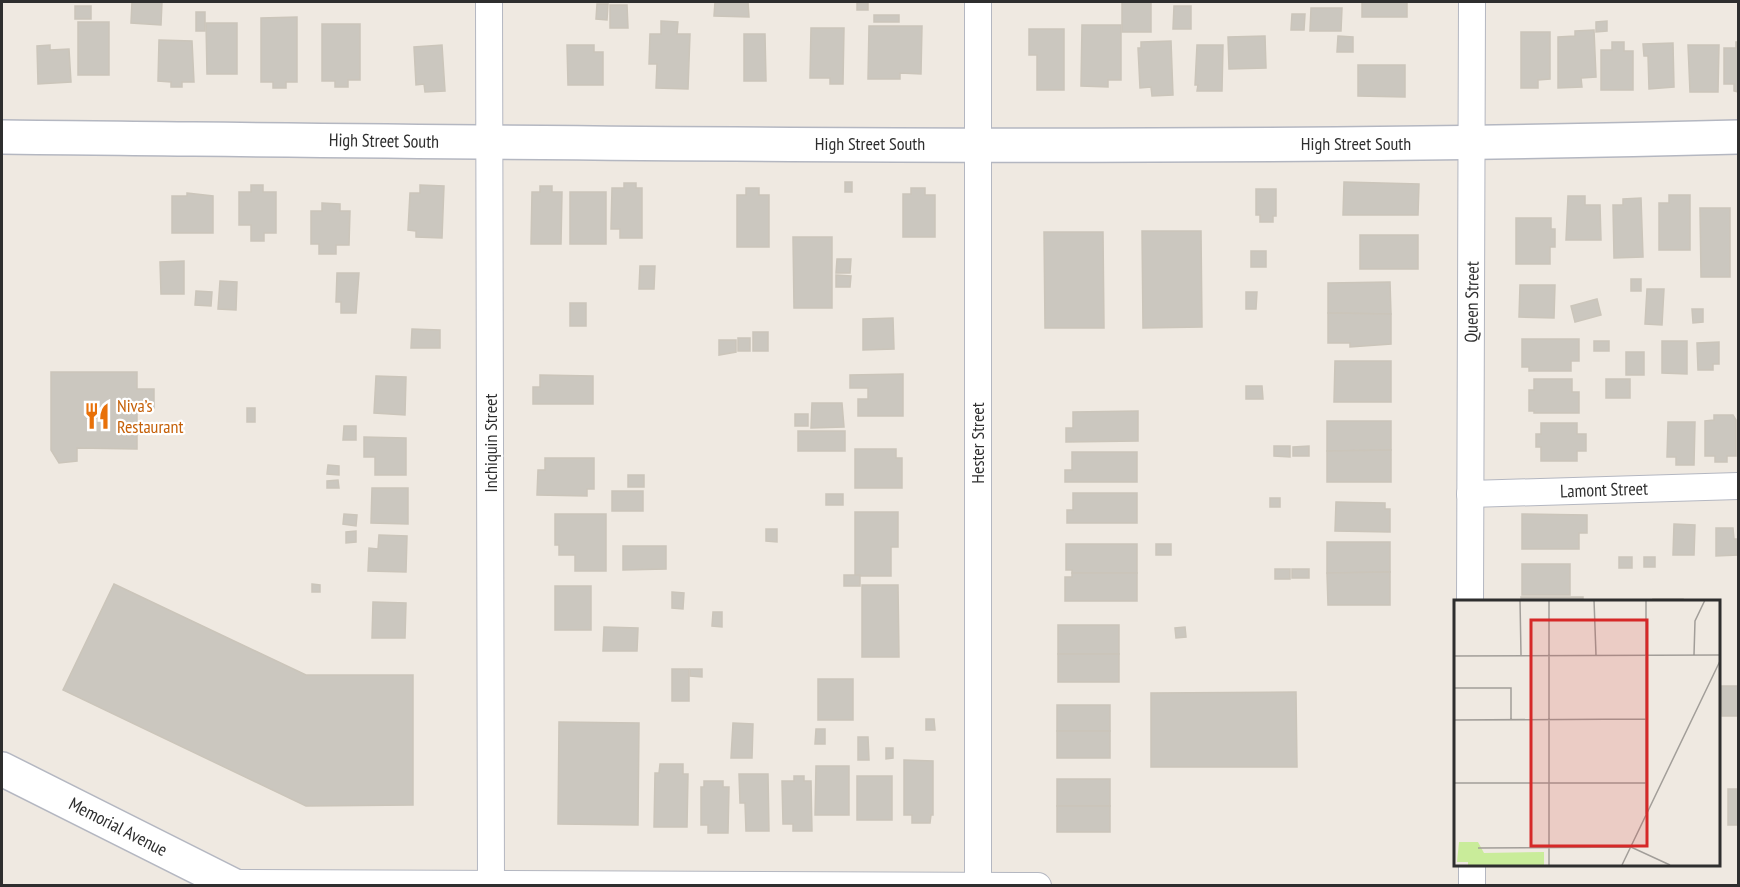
<svg xmlns="http://www.w3.org/2000/svg" width="1740" height="887" font-family="'PT Sans Narrow',sans-serif">
<style>
.building{fill:#cbc7bf;stroke:#cbc5ba;stroke-width:1.5}
.lines{fill:none;stroke-linecap:round;stroke-linejoin:round}
.street-casing{stroke:#b4b7c1;stroke-width:28}
.secondary-casing{stroke:#b4b7c1;stroke-width:36}
.street{stroke:#fff;stroke-width:26}
.secondary{stroke:#fff;stroke-width:33}
.labels{text-anchor:middle;stroke-width:4.5;stroke-linejoin:round;paint-order:stroke}
.street-label{font-size:18px;fill:#2e2e2e;stroke:#fff}
.food-label{font-size:18px;fill:#c56008;stroke:#fff;text-anchor:start}
.inset-road{fill:none;stroke:#a29e99;stroke-width:1.5}
.view{fill:#d62828;fill-opacity:0.15;stroke:#d62828;stroke-width:3}
.inset-edge{fill:none;stroke:#2e2e2e;stroke-width:3}
</style>
<rect width="100%" height="100%" fill="#efe9e1"/>
<!-- building -->
<g class="building">
<path d="M132,2H162L161,25L131,23Z"/>
<path d="M715,2H748L749,17L714,16Z"/>
<rect x="857" y="2" width="11" height="8"/>
<rect x="1122" y="2" width="29" height="30"/>
<rect x="1362" y="2" width="45" height="15"/>
<path d="M597,4H608L607,20L596,19Z"/>
<path d="M610,5H627L628,28H610Z"/>
<rect x="75" y="6" width="16" height="13"/>
<path d="M1174,6H1191V29H1173Z"/>
<path d="M1311,8H1342L1341,31H1310Z"/>
<rect x="196" y="12" width="9" height="19"/>
<path d="M1292,14H1305L1304,30H1291Z"/>
<rect x="874" y="15" width="25" height="7"/>
<path d="M297,17V82H286V88H273V82H261V18Z"/>
<path d="M661,21L678,22L677,34H690L688,89L656,88L657,64H649L650,34H661Z"/>
<path d="M1607,21V31L1596,32V22Z"/>
<rect x="78" y="22" width="31" height="53"/>
<path d="M206,23H237V74H207Z"/>
<path d="M322,24H360V80H348V87H335V81H322Z"/>
<path d="M1082,25H1121V80H1108V87L1081,86Z"/>
<path d="M869,26H922L921,74L900,73V79H868Z"/>
<path d="M811,28H844L843,84H830V78H810Z"/>
<path d="M1029,29H1064V90H1037V55H1029Z"/>
<path d="M1594,30L1596,77L1581,78L1582,87L1558,88V37L1575,36V31Z"/>
<path d="M1521,32H1550V79L1538,80V88H1521Z"/>
<path d="M744,34H765L766,81H744Z"/>
<path d="M1265,36L1266,68L1229,69L1228,37Z"/>
<path d="M1338,36L1353,37V52H1337Z"/>
<path d="M159,40L192,41L194,82H182V87H171V82L158,81Z"/>
<path d="M1171,41L1173,95L1152,96L1151,87L1140,88L1138,48H1141V42Z"/>
<path d="M1612,42H1624V51H1633V90H1601V50H1612Z"/>
<path d="M1736,42H1738V92L1734,91V84H1724V48H1736Z"/>
<path d="M1673,43L1674,87L1649,89L1648,56H1644L1643,44Z"/>
<path d="M50,45V50L69,49L71,82L38,84L37,46Z"/>
<path d="M442,45L445,91L425,92L424,84L416,85L414,47Z"/>
<path d="M567,45H594V52H603V85H568Z"/>
<path d="M1197,45H1223L1222,91H1197L1198,85H1195Z"/>
<path d="M1688,45H1719L1718,92H1690Z"/>
<path d="M1358,65H1405V97L1358,96Z"/>
<rect x="845" y="182" width="7" height="10"/>
<path d="M1344,182L1419,184L1418,215H1343Z"/>
<path d="M624,183H636V188H642V238H620V229H611L612,188H624Z"/>
<path d="M251,185H263V192H276V233H264V241H251V225H239V192H251Z"/>
<path d="M420,185L444,186L442,238L416,237V231L408,230L410,193H420Z"/>
<path d="M540,186H552V192H562L561,244H531L532,192H540Z"/>
<path d="M746,188H759V195H769V247H737V195H746Z"/>
<path d="M911,188H925V195H935V237H903V194H911Z"/>
<path d="M1256,189H1276V216H1273V222H1260V215H1256Z"/>
<rect x="570" y="192" width="36" height="52"/>
<path d="M187,193L213,196V233H172V196H187Z"/>
<path d="M1669,195H1690V250H1659V203H1669Z"/>
<path d="M1568,196H1585V205H1600L1601,240H1566Z"/>
<path d="M1641,198L1643,257L1614,258L1613,205H1623V199Z"/>
<path d="M322,203L340,204V211H350L349,245H336V254H319V244H311V211H322Z"/>
<path d="M1700,208H1730V277H1701Z"/>
<path d="M1516,218H1551V229H1555V247H1550V264H1516Z"/>
<path d="M1142,231H1201L1202,327L1143,328Z"/>
<path d="M1044,232H1103L1104,328H1045Z"/>
<rect x="1360" y="235" width="58" height="34"/>
<path d="M793,237H832V308H794Z"/>
<rect x="1251" y="251" width="15" height="16"/>
<path d="M837,259H851L850,273H836Z"/>
<path d="M184,261V294H161L160,262Z"/>
<path d="M640,266H655L654,289H639Z"/>
<path d="M337,273H359L356,313H341V302H336Z"/>
<path d="M836,275L851,276L850,287H836Z"/>
<rect x="1631" y="279" width="10" height="12"/>
<path d="M220,281L237,282L236,310L218,309Z"/>
<path d="M1390,282L1391,314L1328,313V283Z"/>
<path d="M1520,285H1555L1554,318L1519,317Z"/>
<path d="M1647,289H1664L1662,325L1645,324Z"/>
<path d="M196,291L212,292L211,306L195,305Z"/>
<path d="M1246,292H1257L1256,309H1246Z"/>
<path d="M1597,299L1601,315L1575,322L1571,306Z"/>
<rect x="570" y="303" width="16" height="23"/>
<path d="M1692,309H1703V322L1693,323Z"/>
<path d="M1328,313L1391,314V344L1350,347V343H1328Z"/>
<path d="M893,318L894,349L863,350V319Z"/>
<path d="M412,329L440,330V348H411Z"/>
<rect x="753" y="332" width="15" height="19"/>
<rect x="738" y="338" width="12" height="13"/>
<path d="M1522,339H1579V361H1571V371H1529V367H1522Z"/>
<path d="M719,340H736V352L719,355Z"/>
<rect x="1594" y="341" width="15" height="10"/>
<path d="M1662,341H1687V374L1662,373Z"/>
<path d="M1719,342V364H1713V370H1698L1697,343Z"/>
<rect x="1626" y="352" width="18" height="23"/>
<path d="M1335,361H1391V402H1334Z"/>
<path d="M51,372H137V389H154V408H137V449L77,448V461L59,463L51,450Z"/>
<path d="M903,374V416H858V399H868V388H850V375Z"/>
<path d="M540,375L593,376V404H533V387H540Z"/>
<path d="M376,376L406,377L405,415L374,413Z"/>
<path d="M1534,379H1572V392H1579V413H1534V411H1529V390H1534Z"/>
<rect x="1606" y="379" width="24" height="19"/>
<path d="M1246,386H1262L1263,399H1246Z"/>
<path d="M812,403H842L844,427L811,428Z"/>
<rect x="247" y="408" width="8" height="14"/>
<path d="M1138,411V441L1066,442V428H1073V412Z"/>
<rect x="795" y="414" width="13" height="12"/>
<path d="M1714,415H1733L1736,420V456H1727V462H1715V456H1705V421L1714,420Z"/>
<path d="M1327,421H1391V450L1327,451Z"/>
<path d="M1668,422H1695L1694,465H1676V457H1667Z"/>
<path d="M1541,423H1577V434H1586V451H1577V461H1541V447H1536V434H1541Z"/>
<path d="M344,426H356V440H343Z"/>
<rect x="798" y="431" width="47" height="20"/>
<path d="M364,437L406,438V475H375V457H364Z"/>
<path d="M1274,446H1290V457L1274,456Z"/>
<path d="M1309,446V456H1293V447Z"/>
<path d="M855,449H896V458H902V488H855Z"/>
<path d="M1391,450V482H1327V451Z"/>
<path d="M1072,452H1137V482H1065V470H1072Z"/>
<path d="M545,458H594V489H587V496L537,495L538,470H545Z"/>
<path d="M328,465L339,466V475L327,474Z"/>
<rect x="628" y="475" width="16" height="12"/>
<path d="M338,480L339,488H327V481Z"/>
<path d="M372,488H408V524L371,523Z"/>
<rect x="612" y="491" width="31" height="20"/>
<path d="M1073,493H1137V523H1067V510H1073Z"/>
<rect x="826" y="494" width="17" height="11"/>
<rect x="1270" y="498" width="10" height="9"/>
<path d="M1336,502L1385,503V509H1390V532L1335,531Z"/>
<path d="M855,512H898V547H891V576H855Z"/>
<path d="M344,514L357,515L356,526L343,524Z"/>
<path d="M555,514H606V571H575V555H559V545H555Z"/>
<path d="M1522,514L1587,515V533H1579V549H1522Z"/>
<path d="M1674,524L1695,525L1694,555H1673Z"/>
<path d="M1716,528H1733L1734,539H1738V530V555L1716,556Z"/>
<path d="M766,529H777V542L766,541Z"/>
<path d="M356,531V542L346,543V532Z"/>
<path d="M379,535L407,536L406,572L368,571L369,548L378,549Z"/>
<path d="M1327,542H1390V572L1327,573Z"/>
<path d="M1066,544H1137V573H1072V570H1066Z"/>
<rect x="1156" y="544" width="15" height="11"/>
<path d="M623,546H666V569L623,570Z"/>
<rect x="1619" y="557" width="13" height="11"/>
<rect x="1644" y="557" width="11" height="10"/>
<rect x="1522" y="564" width="48" height="31"/>
<rect x="1275" y="569" width="15" height="10"/>
<rect x="1292" y="569" width="17" height="9"/>
<path d="M1390,572V605H1328L1327,573Z"/>
<path d="M1072,573H1137V601H1065V577H1072Z"/>
<rect x="844" y="575" width="16" height="11"/>
<path d="M114,584L306,675H413V805L306,806L63,690Z"/>
<path d="M312,584L320,585V592H312Z"/>
<path d="M862,585H898L899,657H862Z"/>
<rect x="555" y="586" width="36" height="44"/>
<path d="M672,592L684,593L683,609L672,608Z"/>
<rect x="1521" y="597" width="62" height="5"/>
<rect x="1653" y="599" width="30" height="3"/>
<path d="M373,602L406,603L405,638H372Z"/>
<path d="M713,612H722V627L712,626Z"/>
<rect x="1058" y="625" width="61" height="29"/>
<path d="M604,627L638,628L637,651H603Z"/>
<path d="M1185,627L1186,637L1176,638L1175,628Z"/>
<rect x="1058" y="654" width="61" height="28"/>
<rect x="672" y="669" width="17" height="32"/>
<path d="M690,669H702V677L690,676Z"/>
<rect x="818" y="679" width="35" height="41"/>
<path d="M1721,686H1738V716H1722Z"/>
<path d="M1296,692L1297,767H1151V693Z"/>
<rect x="1057" y="705" width="53" height="26"/>
<path d="M926,719H934L935,730H926Z"/>
<path d="M559,722L639,723L638,825L558,824Z"/>
<path d="M733,723L753,724L752,758H731Z"/>
<path d="M816,729H825V744H815Z"/>
<rect x="1057" y="731" width="53" height="27"/>
<path d="M858,737H868L869,760H858Z"/>
<path d="M886,748H893V758L886,759Z"/>
<path d="M904,760L933,761V815H931L930,823H912V815H904Z"/>
<path d="M660,764H683V774H688L687,827H654L655,773H659Z"/>
<path d="M816,766H849V815H815Z"/>
<path d="M739,774H768L769,831H746L745,803H740Z"/>
<path d="M794,776H804V781H811L812,831H793V824H783L782,781H794Z"/>
<rect x="857" y="776" width="35" height="44"/>
<rect x="1057" y="779" width="53" height="27"/>
<path d="M704,781H723V787H729L728,833H708V825H701V787H704Z"/>
<rect x="1728" y="789" width="10" height="36"/>
<rect x="1057" y="806" width="53" height="26"/>
</g>
<g class="lines">
<defs>
<g id="street">
<path d="M489,2L491,885"/>
<path d="M978,2V885"/>
<path d="M1470,494L1738,486"/>
<path d="M1470,602L1472,2"/>
<path d="M1472,864V886"/>
<path d="M230,883L1038,886"/>
</g>
<g id="secondary">
<path d="M2,137C580,143 1160,152 1738,137"/>
<path d="M2,769L235,886"/>
</g>
</defs>
<!-- street casing -->
<use href="#street" class="street-casing"/>
<!-- secondary casing -->
<use href="#secondary" class="secondary-casing"/>
<!-- street -->
<use href="#street" class="street"/>
<!-- secondary -->
<use href="#secondary" class="secondary"/>
</g>
<!-- icons -->
<defs>
<symbol id="restaurant-bare" viewBox="-9 -9 18 18"><path d="M-5-6h1v4h1v-4h1v4h1v-4h1v5L-1.5 .5V6h-2V.5L-5-1ZM5-6V6H3V1.5H1.5Q1.5-4 5-6Z" fill="#e8710a" stroke="#fff" stroke-width="2.5" paint-order="stroke"/></symbol>
</defs>
<g fill-rule="evenodd">
<use href="#restaurant-bare" x="78" y="397" width="38" height="38"/>
</g>
<g class="labels">
<!-- street labels -->
<g class="street-label">
<text transform="translate(384 141) rotate(1)" y="6">High Street South</text>
<text x="870" y="150">High Street South</text>
<text x="1356" y="150">High Street South</text>
<text transform="translate(1472 302) rotate(-89)" y="6">Queen Street</text>
<text transform="translate(491 443) rotate(-90)" y="6">Inchiquin Street</text>
<text transform="translate(978 443) rotate(-90)" y="6">Hester Street</text>
<text transform="translate(1604 490) rotate(-2)" y="6">Lamont Street</text>
<text transform="translate(118 827) rotate(27)" y="6">Memorial Avenue</text>
</g>
<!-- food labels -->
<g class="food-label">
<text x="117" y="412">Niva’s<tspan x="117" dy="21">Restaurant</tspan></text>
</g>
</g>
<!-- overview -->
<g transform="translate(1454 600)">
<rect width="266" height="266" fill="#efe9e1"/>
<path d="M5,242H24L30,253L90,252V265H14V262H3Z" fill="#c9ec9a"/>
<path class="inset-road" d="M66,0L67,55M95,0V265M140,0L142,55M240,55L241,21L251,0M0,56L266,55M0,88H57V119M0,120L192,119M0,183H192M192,214V0M24,248L177,247L216,265M168,265L266,61"/>
<path class="view" d="M77,20H193V246H77Z"/>
<rect width="266" height="266" class="inset-edge"/>
</g>
<!-- border -->
<rect width="1740" height="887" fill="none" stroke="#2e2e2e" stroke-width="6"/>
</svg>
